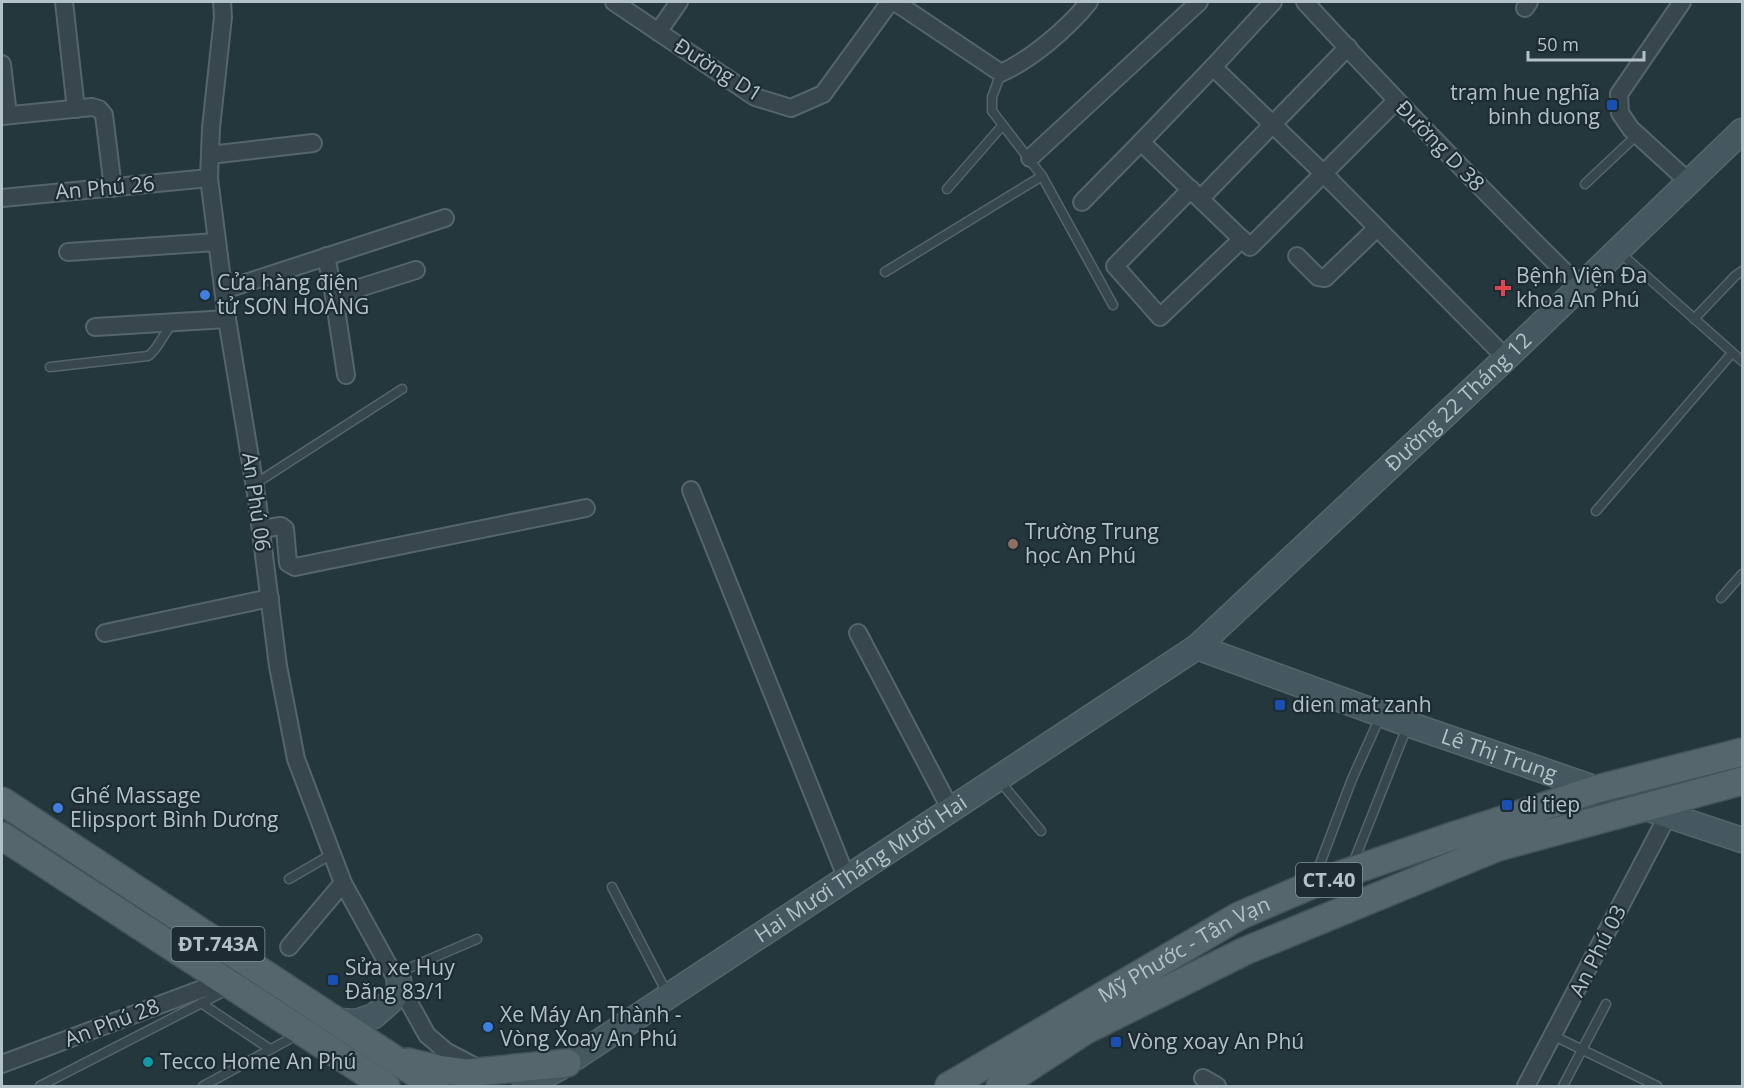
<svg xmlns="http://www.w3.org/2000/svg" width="1744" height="1088" font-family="'Open Sans',sans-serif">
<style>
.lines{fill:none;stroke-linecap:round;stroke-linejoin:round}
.lane-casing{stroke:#55656b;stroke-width:11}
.street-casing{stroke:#55656b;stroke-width:20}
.secondary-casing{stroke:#55656b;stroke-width:27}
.primary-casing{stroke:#435359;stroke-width:30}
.lane{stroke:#37474d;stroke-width:8}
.street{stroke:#37474d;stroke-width:16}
.secondary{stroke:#455860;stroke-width:24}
.primary{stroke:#55676d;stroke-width:27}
.transit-dot{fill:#1a4fb4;stroke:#1d2c32;stroke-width:2}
.health-dot{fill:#e0444e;stroke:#1d2c32;stroke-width:2}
.shop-dot{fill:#3f7fe0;stroke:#1d2c32;stroke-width:2}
.education-dot{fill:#8d6e63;stroke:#1d2c32;stroke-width:2}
.culture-dot{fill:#0f9aa8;stroke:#1d2c32;stroke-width:2}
.labels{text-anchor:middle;stroke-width:4.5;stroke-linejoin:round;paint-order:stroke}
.shield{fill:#1d2c32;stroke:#86959b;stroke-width:1.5}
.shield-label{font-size:20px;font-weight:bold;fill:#b3c2c8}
.street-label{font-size:21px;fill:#b3c2c8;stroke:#1d2c32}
.poi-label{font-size:21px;fill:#b3c2c8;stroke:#1d2c32;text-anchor:start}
</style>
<rect width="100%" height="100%" fill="#24373d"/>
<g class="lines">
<defs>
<g id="lane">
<path d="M1001,73L992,97V111L1042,176L1113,305"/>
<path d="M1585,184L1637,135"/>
<path d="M947,189L1002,126"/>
<path d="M1618,251L1742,361"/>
<path d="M885,272L1042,176"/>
<path d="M1694,319L1735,276L1742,271"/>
<path d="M50,367L148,356C159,349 162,334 173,324"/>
<path d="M255,484L402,389"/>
<path d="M1596,511L1732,353"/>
<path d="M1721,598L1742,574"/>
<path d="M999,780L1041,831"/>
<path d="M1352,866L1407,727"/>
<path d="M1315,877L1352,779L1380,717"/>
<path d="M289,879L332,854"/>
<path d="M612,887L668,995"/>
<path d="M395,974L477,939"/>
<path d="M201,1003L270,1049"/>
<path d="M1554,1036L1657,1086"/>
<path d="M40,1086L229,989"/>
<path d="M203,1086L297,1035"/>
<path d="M1563,1086L1606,1004"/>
</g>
<g id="street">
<path d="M64,2L76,109"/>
<path d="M222,2L223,17L211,128L209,178L227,319L257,500L278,666L296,759L343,883L427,1035L447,1052L476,1067"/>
<path d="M614,2L755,97L791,108L823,94L890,2"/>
<path d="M895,2L1001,73C1032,59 1068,28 1089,2"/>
<path d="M1273,2L1213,67L1324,174L1506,358"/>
<path d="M1305,2C1394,99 1486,194 1580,287"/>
<path d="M1682,2L1619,94L1620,113L1631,129L1689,182"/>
<path d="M1525,8L1529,2"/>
<path d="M658,32L679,2"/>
<path d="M2,64L8,115"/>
<path d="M1213,67L1141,142L1250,247L1396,101"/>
<path d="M2,116L92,107L99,109L104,115L113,188"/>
<path d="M210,155L313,143"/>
<path d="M1030,158L1199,2"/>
<path d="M1191,189L1115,266L1160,317L1242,239"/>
<path d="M2,198L209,178"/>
<path d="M1201,198L1348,47"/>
<path d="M1082,202L1141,142"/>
<path d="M68,252L216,242"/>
<path d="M326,256L334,296L346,375"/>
<path d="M1297,256L1318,277L1325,278L1377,228"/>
<path d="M224,290L445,218"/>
<path d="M334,296L416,270"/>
<path d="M95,327L227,319"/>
<path d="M691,490L847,879"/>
<path d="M261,529L281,526L285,529L288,563L295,567L586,508"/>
<path d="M105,633L270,598"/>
<path d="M858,633L951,810"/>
<path d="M289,947L343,883"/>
<path d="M2,1064L223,981"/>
<path d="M1203,1078L1217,1086"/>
<path d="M1526,1086L1668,815"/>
</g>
<g id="secondary">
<path id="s1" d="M1197,647L1408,724L1597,789"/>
<path d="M1643,807L1742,840"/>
<path d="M336,1021L356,1022L374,1016L392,1000L399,991V981"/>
<path id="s2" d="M525,1086L561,1067L1197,647L1506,358L1742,131"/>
</g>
<g id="primary">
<path d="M2,801L435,1086"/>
<path d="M2,836L386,1086"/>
<path d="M408,1062L438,1069L467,1073L567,1063"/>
<path id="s3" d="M949,1086L1239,916L1311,885L1450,837L1597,789L1742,752"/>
<path d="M1000,1086L1086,1030L1245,951L1498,847L1742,781"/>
</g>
</defs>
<!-- lane casing -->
<use href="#lane" class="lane-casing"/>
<!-- street casing -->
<use href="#street" class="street-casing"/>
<!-- secondary casing -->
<use href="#secondary" class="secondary-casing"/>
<!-- primary casing -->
<use href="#primary" class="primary-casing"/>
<!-- lane -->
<use href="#lane" class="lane"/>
<!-- street -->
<use href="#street" class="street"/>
<!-- secondary -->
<use href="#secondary" class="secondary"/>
<!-- primary -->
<use href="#primary" class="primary"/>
</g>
<!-- markers -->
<g class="transit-dot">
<rect x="1606" y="99" width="12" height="12" rx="3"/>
<rect x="1274" y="699" width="12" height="12" rx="3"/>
<rect x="1501" y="799" width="12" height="12" rx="3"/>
<rect x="327" y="974" width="12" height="12" rx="3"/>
<rect x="1110" y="1036" width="12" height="12" rx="3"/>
</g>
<path class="health-dot" d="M1500 279h6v6h6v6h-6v6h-6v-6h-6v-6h6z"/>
<g class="shop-dot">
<circle cx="205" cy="295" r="6"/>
<circle cx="58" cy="808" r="6"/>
<circle cx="488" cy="1027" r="6"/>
</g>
<circle class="education-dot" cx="1013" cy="544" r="6"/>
<circle class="culture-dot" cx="148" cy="1062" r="6"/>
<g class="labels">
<!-- shield labels -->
<g class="shield">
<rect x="1296" y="863" width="66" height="34" rx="4.5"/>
<rect x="171.5" y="927" width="93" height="34" rx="4.5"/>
</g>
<g class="shield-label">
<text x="1329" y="887">CT.40</text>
<text x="218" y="951">ĐT.743A</text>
</g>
<!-- street labels -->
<g class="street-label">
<text transform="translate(718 70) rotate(32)" y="7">Đường D1</text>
<text transform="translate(1440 146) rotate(46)" y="7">Đường D 38</text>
<text transform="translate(105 188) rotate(-5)" y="7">An Phú 26</text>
<text dy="7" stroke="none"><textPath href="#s2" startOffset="1161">Đường 22 Tháng 12</textPath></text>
<text transform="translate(256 502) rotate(82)" y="7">An Phú 06</text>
<text dy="7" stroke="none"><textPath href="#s1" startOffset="321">Lê Thị Trung</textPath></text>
<text dy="7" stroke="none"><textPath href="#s2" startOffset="400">Hai Mươi Tháng Mười Hai</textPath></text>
<text dy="7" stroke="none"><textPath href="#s3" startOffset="272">Mỹ Phước - Tân Vạn</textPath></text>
<text transform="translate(1598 951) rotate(-63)" y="7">An Phú 03</text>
<text transform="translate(112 1023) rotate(-21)" y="7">An Phú 28</text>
</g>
<!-- poi labels -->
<g class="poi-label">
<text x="1600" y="100" text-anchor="end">trạm hue nghĩa<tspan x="1600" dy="24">binh duong</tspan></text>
<text x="1516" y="283">Bệnh Viện Đa<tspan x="1516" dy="24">khoa An Phú</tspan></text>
<text x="217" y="290">Cửa hàng điện<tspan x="217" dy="24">tử SƠN HOÀNG</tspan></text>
<text x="1025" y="539">Trường Trung<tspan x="1025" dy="24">học An Phú</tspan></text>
<text x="1292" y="712">dien mat zanh</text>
<text x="70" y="803">Ghế Massage<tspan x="70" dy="24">Elipsport Bình Dương</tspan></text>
<text x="1519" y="812">di tiep</text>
<text x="345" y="975">Sửa xe Huy<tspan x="345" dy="24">Đăng 83/1</tspan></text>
<text x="500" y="1022">Xe Máy An Thành -<tspan x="500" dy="24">Vòng Xoay An Phú</tspan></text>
<text x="1128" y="1049">Vòng xoay An Phú</text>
<text x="160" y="1069">Tecco Home An Phú</text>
</g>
</g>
<!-- border -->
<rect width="1744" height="1088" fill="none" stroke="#b3c2c8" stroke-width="6"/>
<!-- scale -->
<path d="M1528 51v9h116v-9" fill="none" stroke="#b3c2c8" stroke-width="3"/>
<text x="1537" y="51" font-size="18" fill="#b3c2c8" stroke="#1d2c32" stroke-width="4.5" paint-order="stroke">50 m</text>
</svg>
